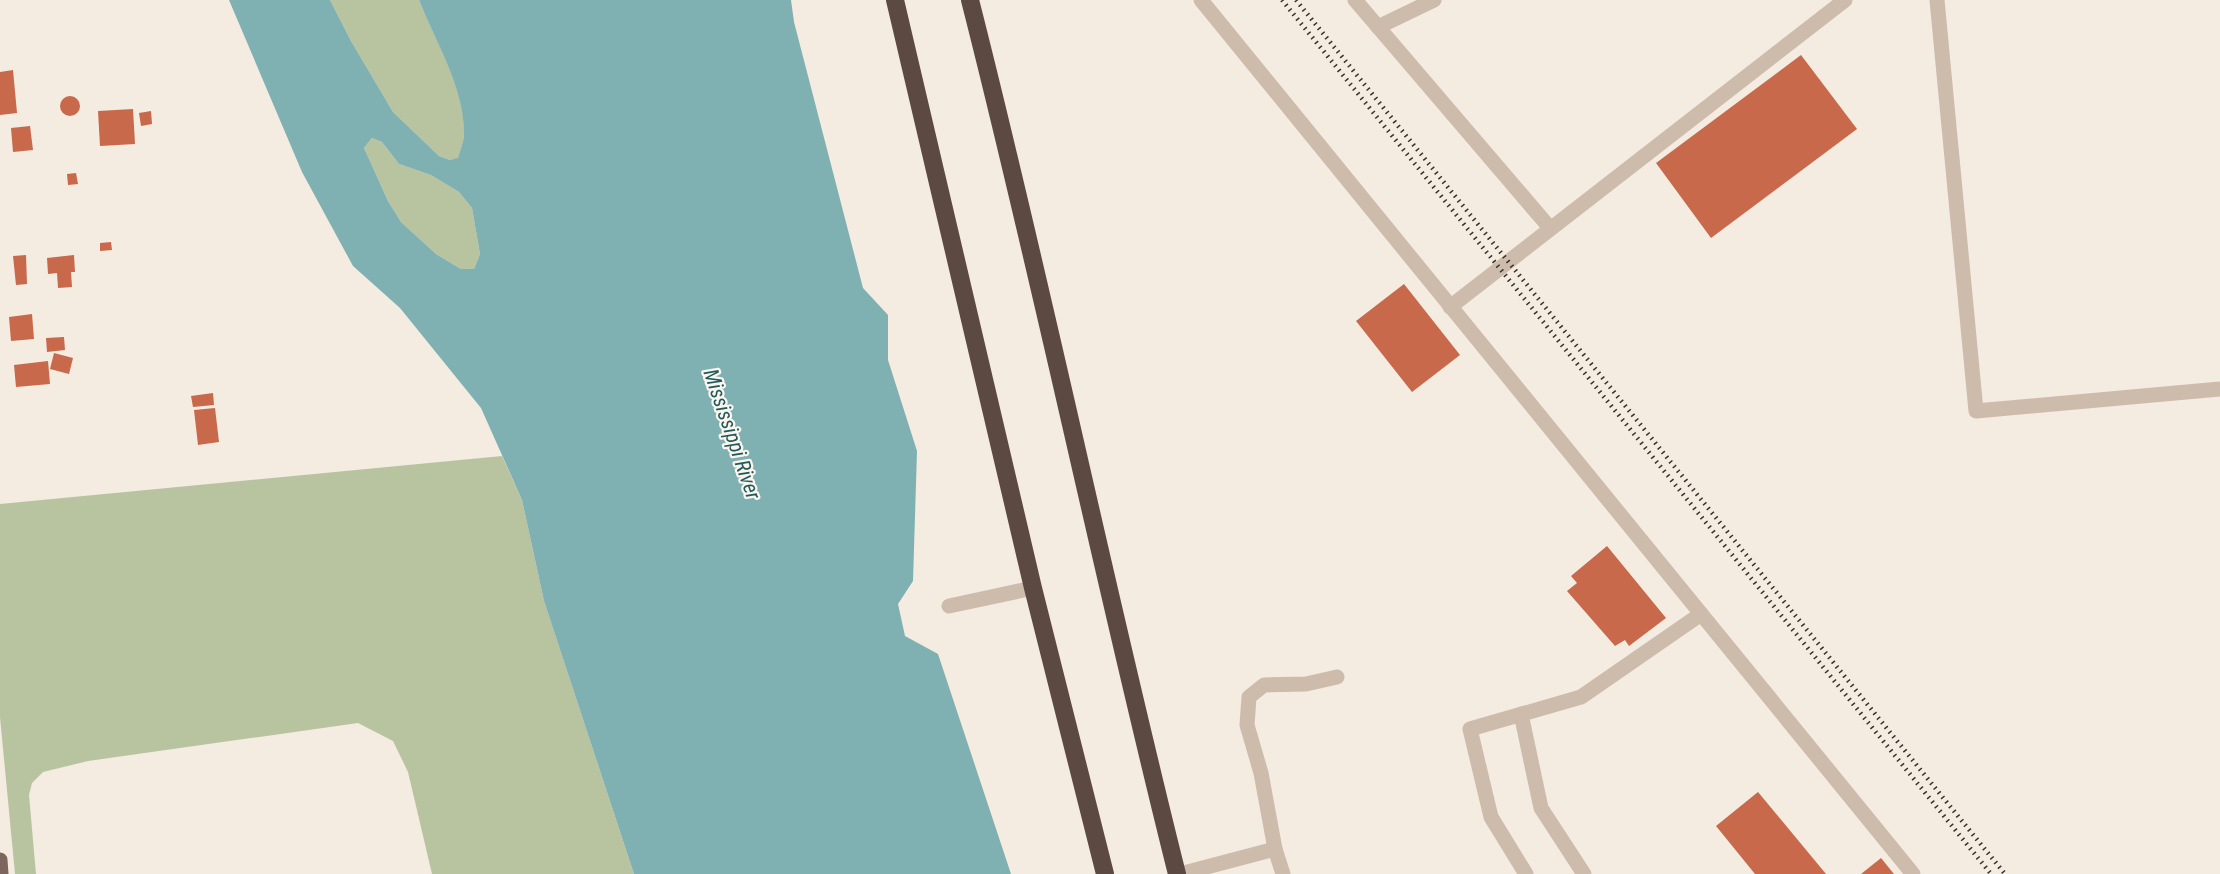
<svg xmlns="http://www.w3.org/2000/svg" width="2220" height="874" font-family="'Roboto Condensed',sans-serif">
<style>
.green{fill:#b8c4a0}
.water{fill:#7fb0b2;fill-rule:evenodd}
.building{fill:#c8694b}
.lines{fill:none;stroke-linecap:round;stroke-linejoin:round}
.minor{stroke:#cdbbac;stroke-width:15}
.major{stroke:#7d675c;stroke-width:15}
.highway{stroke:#5c4a42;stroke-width:18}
.rail{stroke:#3b302b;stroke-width:4.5;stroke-dasharray:1.5 4.5;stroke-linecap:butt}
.labels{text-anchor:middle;stroke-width:4.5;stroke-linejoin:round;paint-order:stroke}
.water-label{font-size:21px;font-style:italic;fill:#1f5a5e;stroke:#fbf5ee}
</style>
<rect width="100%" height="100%" fill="#f4ebe1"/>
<!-- green -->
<g class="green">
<path d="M330,0H419C436,44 466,87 464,136C463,143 460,151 458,159L450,160L439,156L393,112L351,41Z"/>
<path d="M372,138L382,142L399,164L431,175L459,192L472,208L480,254L474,269H461L436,254L401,222L388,201L364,148Z"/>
<path d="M502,456L522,500L544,601L634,874H432L408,772L393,741L358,723L88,761L43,772L32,783L29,795L36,874H15L0,717V504Z"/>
</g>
<!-- water -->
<path class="water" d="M229,0H330L351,41L393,112L439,156L450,160L458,158C460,151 463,143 464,136C465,87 436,44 419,0H791L794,22L863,288L888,315V360L917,451L913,581L898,604L905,636L938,654L1011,874H634L544,601L522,500L481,408L400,308L353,266L302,172ZM372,138L382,142L399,164L431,175L459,192L472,208L480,254L474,269H461L436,254L401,222L388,201L364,148Z"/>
<!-- building -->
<g class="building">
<path d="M1801,55L1857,129L1711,238L1656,163Z"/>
<path d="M13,70L17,113L0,115V72Z"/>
<circle cx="70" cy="106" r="10"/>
<path d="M133,109L135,144L100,146L98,111Z"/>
<path d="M151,111L152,124L141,126L139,113Z"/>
<path d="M30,126L33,150L13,152L11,128Z"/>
<path d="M76,173L78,184L68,185L67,174Z"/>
<path d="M111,242L112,250L100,251V243Z"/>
<path d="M26,255L27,284L16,285L13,256Z"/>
<path d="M74,255L75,272H71L72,287L58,288L57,273L48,274L47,258Z"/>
<path d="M1404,284L1460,355L1412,392L1356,321Z"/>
<path d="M32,314L34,339L11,341L9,317Z"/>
<path d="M64,337L65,350L47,352L46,338Z"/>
<path d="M54,353L73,358L69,374L50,369Z"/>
<path d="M48,361L50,384L16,387L14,365Z"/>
<path d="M213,393L214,405L193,407L191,396Z"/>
<path d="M215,408L219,442L198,445L194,410Z"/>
<path d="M1607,546L1666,618L1629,646L1625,640L1615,646L1567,591L1577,583L1571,576Z"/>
<path d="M1758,792L1826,874H1755L1716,826Z"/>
<path d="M1881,858L1894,874H1861Z"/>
</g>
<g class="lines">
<!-- minor -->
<g class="minor">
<path d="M1201,0L1913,874"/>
<path d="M1355,0L1550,228"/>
<path d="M1937,0L1976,411L2220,389"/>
<path d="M1378,27L1434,0"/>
<path d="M1450,307L1845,0"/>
<path d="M949,606L1033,588"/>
<path d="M1521,714L1541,808L1584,874"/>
<path d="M1180,874L1275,849"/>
<path d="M1283,874L1275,849L1261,773L1247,725L1249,697L1264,685L1306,684L1337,677"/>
<path d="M1526,874L1491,817L1470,729L1581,697L1701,614"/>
</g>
<!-- major -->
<path class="major" d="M0,860L1,874"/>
<!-- highway -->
<g class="highway">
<path d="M895,0L1033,588L1105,874"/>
<path d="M970,0C1044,290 1104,584 1177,874"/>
</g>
<!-- rail -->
<g class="rail">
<path d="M1282,0L1991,874"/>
<path d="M1296,0L2005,874"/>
</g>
</g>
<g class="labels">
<!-- water labels -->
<g class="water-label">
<text transform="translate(732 434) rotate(71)" y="7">Mississippi River</text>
</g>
</g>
</svg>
